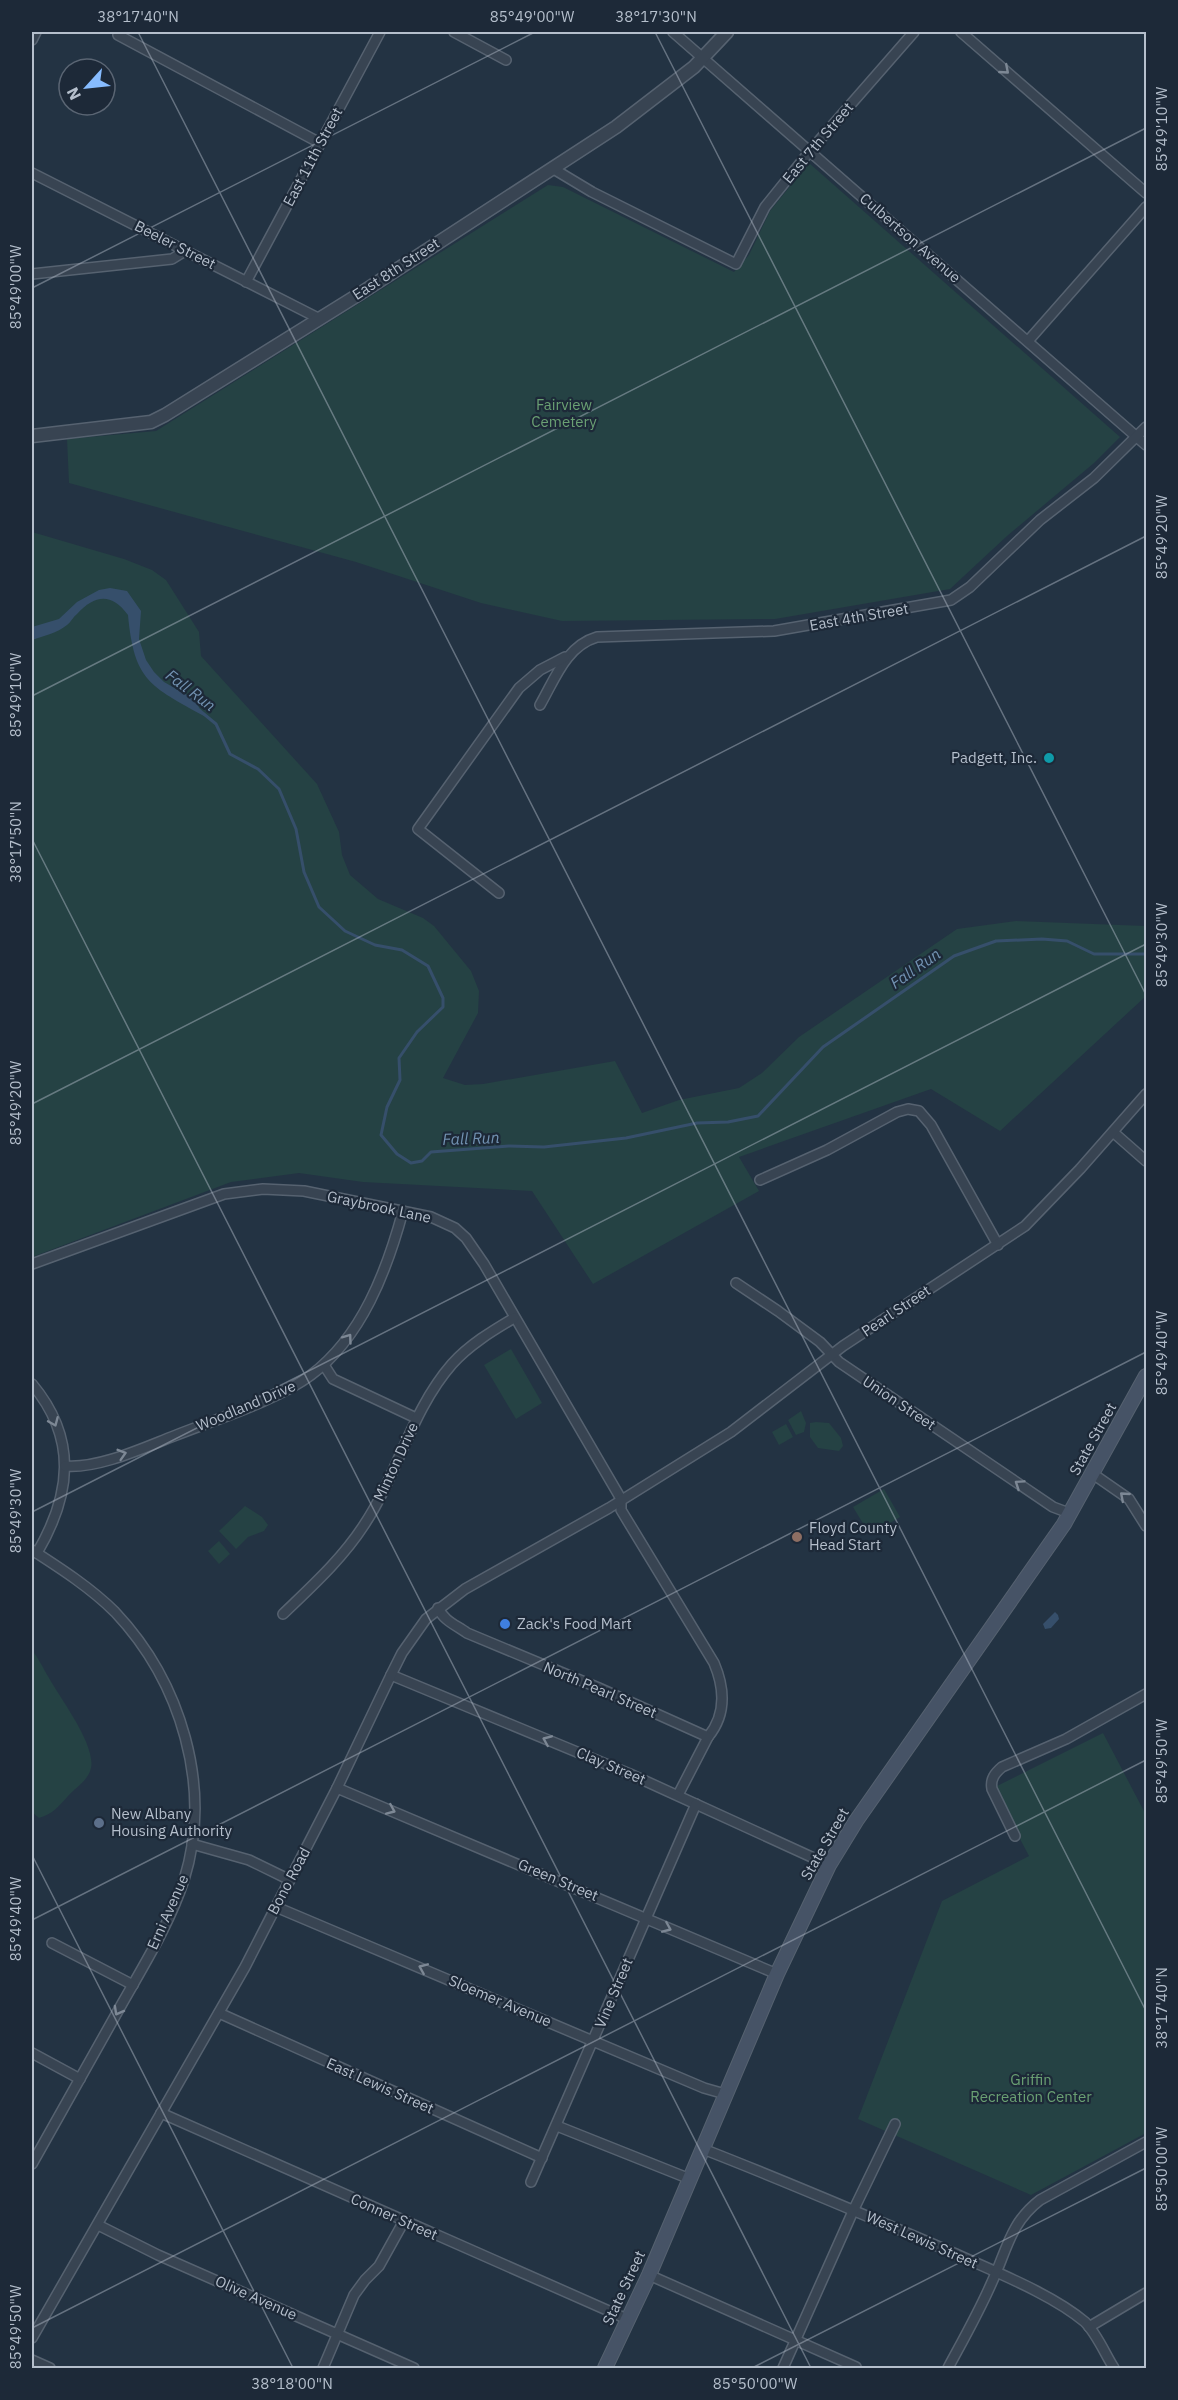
<svg xmlns="http://www.w3.org/2000/svg" width="1178" height="2400" font-family="'IBM Plex Sans',sans-serif">
<style>
.green{fill:#254244}
.water{fill:#364f6b}
.lines{fill:none;stroke-linecap:round;stroke-linejoin:round}
.stream{stroke:#364f6b;stroke-width:3}
.minor-casing{stroke:#566270;stroke-width:12}
.tertiary-casing{stroke:#566270;stroke-width:15}
.secondary-casing{stroke:#566270;stroke-width:16}
.minor{stroke:#384452;stroke-width:9}
.tertiary{stroke:#384452;stroke-width:12}
.secondary{stroke:#465366;stroke-width:14}
.oneway{stroke:#7d8895}
.ticks{fill:none;stroke:#b5bfcc;stroke-width:1.5;stroke-opacity:0.45}
.culture-dot{fill:#0f9aa8;stroke:#1d2938;stroke-width:2}
.education-dot{fill:#8d6e63;stroke:#1d2938;stroke-width:2}
.shop-dot{fill:#3f7fe0;stroke:#1d2938;stroke-width:2}
.service-dot{fill:#5c6f8a;stroke:#1d2938;stroke-width:2}
.labels{text-anchor:middle;stroke-width:4.5;stroke-linejoin:round;paint-order:stroke}
.street-label{font-size:15px;fill:#b5bfcc;stroke:#1d2938}
.park-label{font-size:15px;fill:#6aa073;stroke:#1d2938}
.poi-label{font-size:15px;fill:#b5bfcc;stroke:#1d2938;text-anchor:start}
.water-label{font-size:16px;font-style:italic;fill:#7292b2;stroke:#1d2938}
.neatline{fill:none;stroke:#b5bfcc;stroke-width:2}
.ticks-label{font-size:15px;text-anchor:middle;fill:#b5bfcc}
</style>
<rect width="100%" height="100%" fill="#233343"/>
<!-- green -->
<g class="green">
<path d="M809,163L1120,437L1094,463L1007,536L950,589L775,619L562,621L481,603L356,562L69,483L67,439L156,431L548,185L563,187L734,272L749,255L770,211Z"/>
<path d="M32,532L124,559L152,570L166,580L199,632L201,656L317,784L339,832L342,855L350,875L378,899L423,918L434,926L471,971L479,991L478,1013L443,1078L465,1085L483,1084L615,1061L642,1113L679,1100L739,1088L762,1073L799,1037L957,929L1016,921L1146,926V996L1000,1131L931,1089L739,1157L759,1191L593,1284L532,1191L363,1182L299,1173L231,1182L32,1257Z"/>
<path d="M511,1349L542,1403L516,1419L484,1365Z"/>
<path d="M801,1411L806,1423L804,1432L796,1435L788,1420Z"/>
<path d="M816,1422L829,1423L841,1438L843,1446L839,1451L818,1448L810,1437V1423Z"/>
<path d="M786,1424L793,1437L779,1445L772,1432Z"/>
<path d="M884,1489L900,1517L870,1535L853,1507Z"/>
<path d="M245,1506L262,1517L268,1525L264,1531L248,1537L236,1549L219,1531Z"/>
<path d="M219,1541L230,1554L219,1564L208,1551Z"/>
<path d="M32,1650C39,1659 43,1668 49,1678C60,1698 96,1745 91,1768C88,1781 76,1787 68,1796C59,1806 53,1814 39,1818L32,1812Z"/>
<path d="M1103,1733L1146,1815V2133L1031,2195L858,2119L942,1901L1029,1856L993,1788Z"/>
</g>
<!-- water -->
<g class="water">
<path d="M110,588L127,591L141,611L139,639L146,660L154,672L164,682L194,699L204,716C150,686 134,681 128,615C112,593 95,594 77,614C73,617 71,622 67,625C57,633 44,636 32,640V627L59,619L77,602L99,590Z"/>
<path d="M1055,1612L1058,1615L1059,1619L1051,1628L1045,1629L1043,1624Z"/>
</g>
<g class="lines">
<!-- stream -->
<path class="stream" d="M199,710L216,724L230,754L258,769L279,789L296,829L304,872L319,907L345,931L375,945L402,950L428,966L443,998V1007L417,1032L399,1058L400,1080L387,1107L381,1135L397,1154L411,1163L422,1161L431,1152L509,1146L544,1147L626,1138L697,1123L728,1122L758,1116L823,1047L954,956L996,941L1042,939L1067,941L1094,954H1146"/>
<defs>
<g id="minor">
<path d="M454,32L506,60"/>
<path d="M673,32L1146,445"/>
<path d="M961,32L1146,193"/>
<path d="M118,35L320,143"/>
<path d="M32,40L36,32"/>
<path d="M552,168L592,192L736,264L765,207L810,151L914,32"/>
<path d="M32,173L318,318"/>
<path d="M32,274L172,259L185,251"/>
<path d="M246,282L380,32"/>
<path d="M1028,341L1146,207"/>
<path d="M540,705C555,679 566,646 597,637L774,631L951,600L970,587L1040,520L1094,478L1146,427"/>
<path d="M499,893L418,829L519,688L540,670L565,657"/>
<path d="M1113,1132L1146,1161"/>
<path d="M760,1180L827,1150L897,1112L908,1109L919,1111L931,1125L998,1245"/>
<path d="M32,1264L224,1194L263,1189L304,1191L431,1217L455,1228L466,1238L484,1264L617,1492L621,1499V1510L714,1663C725,1689 726,1715 708,1737"/>
<path d="M736,1283L778,1311L820,1342L839,1362L1053,1507L1069,1513"/>
<path d="M324,1365L333,1379L416,1418"/>
<path d="M32,1384C78,1439 71,1495 37,1553"/>
<path d="M65,1466C98,1469 143,1448 174,1436C214,1420 278,1400 311,1375C362,1337 387,1270 403,1211"/>
<path d="M1093,1474L1129,1499L1146,1526"/>
<path d="M32,1550C60,1568 91,1588 115,1612C181,1682 213,1787 184,1880C170,1923 145,1963 123,2002C93,2056 62,2110 32,2164"/>
<path d="M438,1608C444,1621 456,1625 467,1633L599,1688L708,1737L678,1795"/>
<path d="M283,1614C312,1586 342,1559 364,1525C398,1474 411,1411 452,1364C469,1345 492,1331 514,1318"/>
<path d="M391,1675L630,1774L829,1865"/>
<path d="M337,1788L777,1974"/>
<path d="M1015,1836L992,1789C990,1779 995,1773 1002,1767L1066,1739L1146,1694"/>
<path d="M192,1844L249,1860L290,1880"/>
<path d="M276,1907L704,2088L725,2094"/>
<path d="M52,1943L133,1985"/>
<path d="M219,2013L542,2158"/>
<path d="M32,2053L80,2079"/>
<path d="M161,2113L627,2319"/>
<path d="M557,2126L690,2179"/>
<path d="M703,2149C788,2182 872,2218 956,2254C995,2272 1052,2294 1085,2322C1097,2334 1105,2354 1114,2368"/>
<path d="M531,2182L696,1804"/>
<path d="M98,2225L158,2255L414,2368"/>
<path d="M649,2275L856,2367"/>
<path d="M1089,2327L1146,2293"/>
<path d="M32,2338L245,1967L337,1788L391,1675L402,1653L426,1619L465,1589L609,1508L731,1432L843,1346L1025,1226L1080,1169L1146,1094"/>
<path d="M32,2360L50,2368"/>
<path d="M323,2368L354,2295L365,2280L379,2266L404,2221"/>
<path d="M783,2368L854,2209L895,2124"/>
<path d="M948,2368C963,2340 979,2312 992,2282C1007,2250 1010,2223 1040,2200L1146,2142"/>
</g>
<path id="tertiary" d="M32,436L151,422L165,415L361,293L616,127L694,67L727,32"/>
<path id="secondary" d="M605,2368L649,2275L777,1974L829,1865L856,1821L1064,1524L1146,1376"/>
</defs>
<!-- minor casing -->
<use href="#minor" class="minor-casing"/>
<!-- tertiary casing -->
<use href="#tertiary" class="tertiary-casing"/>
<!-- secondary casing -->
<use href="#secondary" class="secondary-casing"/>
<!-- minor -->
<use href="#minor" class="minor"/>
<!-- tertiary -->
<use href="#tertiary" class="tertiary"/>
<!-- secondary -->
<use href="#secondary" class="secondary"/>
</g>
<!-- one-way arrows -->
<defs><path id="oneway-chevron" d="M-2-3.5L2.5 0L-2 3.5" fill="none" stroke-width="1.6" stroke-linecap="round" stroke-linejoin="round" transform="scale(1.5)"/></defs>
<g class="oneway">
<use href="#oneway-chevron" transform="translate(1005 70) rotate(41)"/>
<use href="#oneway-chevron" transform="translate(348 1338) rotate(-54)"/>
<use href="#oneway-chevron" transform="translate(54 1422) rotate(67)"/>
<use href="#oneway-chevron" transform="translate(122 1454) rotate(-17)"/>
<use href="#oneway-chevron" transform="translate(1019 1484) rotate(-146)"/>
<use href="#oneway-chevron" transform="translate(1124 1496) rotate(-139)"/>
<use href="#oneway-chevron" transform="translate(547 1740) rotate(-157)"/>
<use href="#oneway-chevron" transform="translate(391 1810) rotate(23)"/>
<use href="#oneway-chevron" transform="translate(667 1928) rotate(23)"/>
<use href="#oneway-chevron" transform="translate(423 1968) rotate(-157)"/>
<use href="#oneway-chevron" transform="translate(118 2011) rotate(119)"/>
</g>
<!-- ticks -->
<path class="ticks" d="M138,32L1146,2011M655,32L1146,995M32,288L535,32M32,696L1146,128M32,839L811,2368M32,1104L1146,536M32,1512L1146,944M32,1855L293,2368M32,1920L1146,1352M32,2328L1146,1760M752,2368L1146,2168"/>
<!-- markers -->
<circle class="culture-dot" cx="1049" cy="758" r="6"/>
<circle class="education-dot" cx="797" cy="1537" r="6"/>
<circle class="shop-dot" cx="505" cy="1624" r="6"/>
<circle class="service-dot" cx="99" cy="1823" r="6"/>
<g class="labels">
<!-- street labels -->
<g class="street-label">
<text transform="translate(818 143) rotate(-50)" y="5">East 7th Street</text>
<text transform="translate(313 157) rotate(-62)" y="5">East 11th Street</text>
<text transform="translate(910 238) rotate(41)" y="5">Culbertson Avenue</text>
<text transform="translate(175 245) rotate(27)" y="5">Beeler Street</text>
<text transform="translate(396 269) rotate(-33)" y="5">East 8th Street</text>
<text transform="translate(859 617) rotate(-10)" y="5">East 4th Street</text>
<text transform="translate(379 1207) rotate(12)" y="5">Graybrook Lane</text>
<text transform="translate(896 1311) rotate(-34)" y="5">Pearl Street</text>
<text transform="translate(899 1403) rotate(34)" y="5">Union Street</text>
<text transform="translate(246 1406) rotate(-23)" y="5">Woodland Drive</text>
<text transform="translate(1093 1439) rotate(-61)" y="5">State Street</text>
<text transform="translate(396 1462) rotate(-65)" y="5">Minton Drive</text>
<text transform="translate(600 1690) rotate(23)" y="5">North Pearl Street</text>
<text transform="translate(611 1766) rotate(23)" y="5">Clay Street</text>
<text transform="translate(825 1844) rotate(-60)" y="5">State Street</text>
<text transform="translate(558 1880) rotate(23)" y="5">Green Street</text>
<text transform="translate(289 1881) rotate(-62)" y="5">Bono Road</text>
<text transform="translate(168 1912) rotate(-66)" y="5">Erni Avenue</text>
<text transform="translate(614 1993) rotate(-67)" y="5">Vine Street</text>
<text transform="translate(500 2001) rotate(23)" y="5">Sloemer Avenue</text>
<text transform="translate(380 2086) rotate(24)" y="5">East Lewis Street</text>
<text transform="translate(394 2217) rotate(24)" y="5">Conner Street</text>
<text transform="translate(922 2240) rotate(24)" y="5">West Lewis Street</text>
<text transform="translate(624 2288) rotate(-65)" y="5">State Street</text>
<text transform="translate(256 2298) rotate(24)" y="5">Olive Avenue</text>
</g>
<!-- park labels -->
<g class="park-label">
<text x="564" y="410">Fairview<tspan x="564" dy="17">Cemetery</tspan></text>
<text x="1031" y="2085">Griffin<tspan x="1031" dy="17">Recreation Center</tspan></text>
</g>
<!-- poi labels -->
<g class="poi-label">
<text x="1037" y="763" text-anchor="end">Padgett, Inc.</text>
<text x="809" y="1533">Floyd County<tspan x="809" dy="17">Head Start</tspan></text>
<text x="517" y="1629">Zack's Food Mart</text>
<text x="111" y="1819">New Albany<tspan x="111" dy="17">Housing Authority</tspan></text>
</g>
<!-- water labels -->
<g class="water-label">
<text transform="translate(191 690) rotate(37)" y="6">Fall Run</text>
<text transform="translate(915 968) rotate(-35)" y="6">Fall Run</text>
<text transform="translate(471 1138) rotate(-2)" y="6">Fall Run</text>
</g>
</g>
<!-- border -->
<rect width="1178" height="2400" fill="none" stroke="#1d2938" stroke-width="66"/>
<!-- north arrow -->
<g transform="translate(87 87) rotate(243)"><circle r="28" fill="#1d2938" stroke="#5a6573" stroke-width="1.5"/>
<path d="M0-4.5L10 22L0 15L-10 22Z" fill="#87bcff"/>
<text y="-9" font-size="16" font-weight="bold" text-anchor="middle" fill="#b5bfcc">N</text>
</g>
<rect x="33" y="33" width="1112" height="2334" class="neatline"/>
<g class="ticks-label">
<text x="138" y="22">38°17'40"N</text>
<text x="532" y="22">85°49'00"W</text>
<text x="656" y="22">38°17'30"N</text>
<text transform="translate(1162 129) rotate(-90)" y="5">85°49'10"W</text>
<text transform="translate(16 287) rotate(-90)" y="5">85°49'00"W</text>
<text transform="translate(1162 537) rotate(-90)" y="5">85°49'20"W</text>
<text transform="translate(16 695) rotate(-90)" y="5">85°49'10"W</text>
<text transform="translate(16 842) rotate(-90)" y="5">38°17'50"N</text>
<text transform="translate(1162 945) rotate(-90)" y="5">85°49'30"W</text>
<text transform="translate(16 1103) rotate(-90)" y="5">85°49'20"W</text>
<text transform="translate(1162 1353) rotate(-90)" y="5">85°49'40"W</text>
<text transform="translate(16 1511) rotate(-90)" y="5">85°49'30"W</text>
<text transform="translate(1162 1761) rotate(-90)" y="5">85°49'50"W</text>
<text transform="translate(16 1919) rotate(-90)" y="5">85°49'40"W</text>
<text transform="translate(1162 2008) rotate(-90)" y="5">38°17'40"N</text>
<text transform="translate(1162 2169) rotate(-90)" y="5">85°50'00"W</text>
<text transform="translate(16 2327) rotate(-90)" y="5">85°49'50"W</text>
<text x="292" y="2389">38°18'00"N</text>
<text x="755" y="2389">85°50'00"W</text>
</g>
</svg>
